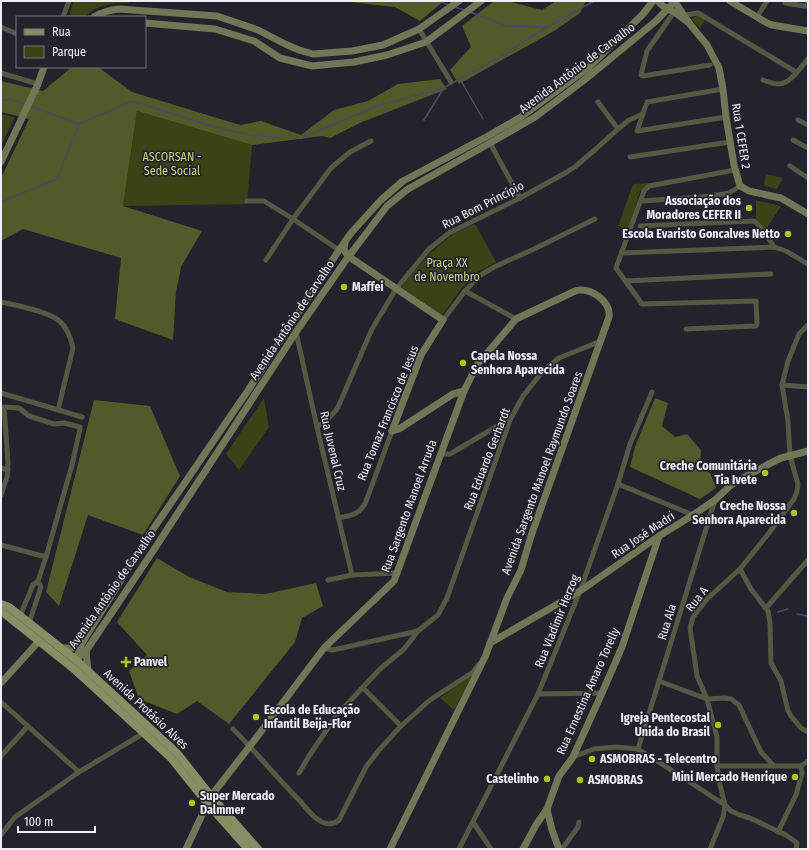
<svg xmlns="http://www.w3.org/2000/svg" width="809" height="850" font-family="'Fira Sans Condensed',sans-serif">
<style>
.green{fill:#3a4315}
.forest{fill:#505b29}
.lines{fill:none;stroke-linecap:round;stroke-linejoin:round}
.stream{stroke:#4d4a66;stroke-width:1.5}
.street{stroke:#545944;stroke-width:5}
.secondary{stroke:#6f7756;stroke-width:7}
.primary{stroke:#848f63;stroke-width:8}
.poi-dot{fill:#aac717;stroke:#22232d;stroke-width:1.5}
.labels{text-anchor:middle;stroke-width:3.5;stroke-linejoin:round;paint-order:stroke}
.street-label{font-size:12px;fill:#eeeff6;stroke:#22232d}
.park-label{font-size:12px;fill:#c1d484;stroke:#22232d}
.poi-label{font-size:12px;font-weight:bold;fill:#eeeff6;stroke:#22232d;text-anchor:end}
</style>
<rect width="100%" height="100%" fill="#22232d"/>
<!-- green -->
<g class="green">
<path d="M74,1H130L129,3H116L102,6L93,10L84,17H71L70,12Z"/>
<path d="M699,15L706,19L700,28L691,19Z"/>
<path d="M137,111L252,145L247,204L123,206Z"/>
<path d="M1,114L15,117L1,146Z"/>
<path d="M766,174L783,178L777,189L764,186Z"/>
<path d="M653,183L640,191L629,229L618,226L633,184Z"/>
<path d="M756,200L781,206L765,231L756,219Z"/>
<path d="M475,224L496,262L476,273L461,289L442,315L401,287L431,252L455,233Z"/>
<path d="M264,398L269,427L239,470L226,454Z"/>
<path d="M473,673L454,710L440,698Z"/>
</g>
<!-- forest -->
<g class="forest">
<path d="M341,1H444L420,21L395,7Z"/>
<path d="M494,1H507L542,10L556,1H586L580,13L554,31L459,84L450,70L471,47L462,26Z"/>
<path d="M72,67H98L132,92L240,125L261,121L301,135L334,110L368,101L398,84L440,79L447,89L362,122L330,138L322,136L252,145L137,111L123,206L202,231L181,267L176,292L173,340L115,319L121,258L23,229L1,241V178L29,119L1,112V81L43,91Z"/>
<path d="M655,398L668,403L662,426L675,437L687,434L701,450L700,467L710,473L716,488L700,499L630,467L635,447Z"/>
<path d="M94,400L150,406L180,476L143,535L88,515L59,606L46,592Z"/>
<path d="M157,558L189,577L227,592L265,594L316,583L323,606L302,618L295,642L229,724L197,701L177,714L139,699L129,671L147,655L117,622Z"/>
</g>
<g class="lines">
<!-- stream -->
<g class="stream">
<path d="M438,1L449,5"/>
<path d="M455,7L464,10"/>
<path d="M470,12L507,26L547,27L594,1"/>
<path d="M460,79L483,119"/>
<path d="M1,101L11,99L26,105"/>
<path d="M30,106L79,124L132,101L215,127L255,136L301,138L377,106L443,88L500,57L547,27"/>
<path d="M424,120L443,89"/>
<path d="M1,202L57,179L79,124"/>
<path d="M778,612L788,609"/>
<path d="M797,614L808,616"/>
</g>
<!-- street -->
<g class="street">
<path d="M785,3L804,6H806L808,3"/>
<path d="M674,12L647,51L641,75L643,76L710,65"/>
<path d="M683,16L685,15L698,13L796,72"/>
<path d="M63,17L69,1"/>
<path d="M757,17L767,1"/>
<path d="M1,27L17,34"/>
<path d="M419,29L451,82"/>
<path d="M1,73L38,84"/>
<path d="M763,80C768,82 773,84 779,84C790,84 801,67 808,59"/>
<path d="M723,89L647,102L637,131L726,117"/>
<path d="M598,102L618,129"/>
<path d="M798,120L808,125"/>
<path d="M793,140L808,148"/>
<path d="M490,143L520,198"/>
<path d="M630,157L730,142"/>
<path d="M790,166L808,178"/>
<path d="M247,201H264L293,219L339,250"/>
<path d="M641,201L702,197L724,194L729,193L740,186"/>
<path d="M640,226L754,221C763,227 768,238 774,247"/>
<path d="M622,253L774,247L786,251L808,264"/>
<path d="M266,260L293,219L331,168L350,152L371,141"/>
<path d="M625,281L771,274"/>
<path d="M465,291L516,319"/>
<path d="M1,302C11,304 21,306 31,309C57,316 67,321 73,348L58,410"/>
<path d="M443,320L465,291L479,276L494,267L532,250L595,219"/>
<path d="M686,329L756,326L757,324L756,301L642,304L616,268L644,191L649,186L735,170"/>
<path d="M296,332L317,427L352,575"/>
<path d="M782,385L808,387"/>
<path d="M1,393L82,417"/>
<path d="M317,427C325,421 333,416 338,407L372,329L396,289L429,249L449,233L520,198L567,172L576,166L597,148L618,129L629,120L643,114"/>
<path d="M441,454H450L504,422L510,420"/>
<path d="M1,468L8,470"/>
<path d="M618,484L693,515"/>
<path d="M1,495L7,477L8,463L4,407L19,408L29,416L54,424L64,423L80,427V429L72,465L46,557"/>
<path d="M338,518C351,515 357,516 365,504L392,431"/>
<path d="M1,545L46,557L38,581"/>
<path d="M740,569L751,589L768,611L770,623L771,663L781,681L788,711L791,716L801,728L808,732"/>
<path d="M328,580L352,575L397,573"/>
<path d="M766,608L808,560"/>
<path d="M20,616L33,585L38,581L41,587L29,623"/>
<path d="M324,648L332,650L342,648L418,631"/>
<path d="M659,681L707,699L725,698L731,699L739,705L761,752L774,766"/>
<path d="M363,688L401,726"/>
<path d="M538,694L602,693"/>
<path d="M1,702L79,772"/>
<path d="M233,729C256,752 277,778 300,801C306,808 313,818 322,822C328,825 334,824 339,820L366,767L379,750L401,726L430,700L473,672L479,664"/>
<path d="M638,749L715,500"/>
<path d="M1,756L28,726"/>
<path d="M573,757L594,749L616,747L638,749L668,768L725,805L731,811L740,815L750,818L786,835L797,843L796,849"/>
<path d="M717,766H801L808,761"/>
<path d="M299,773L309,756L336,716L380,669L404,649L418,631L438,615L447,598L510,420L523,396L542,372L559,358L601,341"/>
<path d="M473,822L491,849"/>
<path d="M778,832L796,795L802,773L801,766"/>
<path d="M1,835L15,817L79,772L144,733"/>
<path d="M459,849L538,694L580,591L618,484L630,444L652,392"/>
<path d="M562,849L578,827L579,822"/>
<path d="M710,849L723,817L725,805L720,785L717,766V737L707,699L697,676L690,628L693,617L707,599L740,569L769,533L794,499L797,492L798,484L790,456L788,421L782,385L788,361L799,334L808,325"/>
</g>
<!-- secondary -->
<g class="secondary">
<path d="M658,1C663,8 667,8 674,12C679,15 683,19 688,22"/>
<path d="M730,1L767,23L772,25L808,31"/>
<path d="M675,2L689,23L707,45L719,68L723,89L726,117L734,165L740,186L749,191L781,198L808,214"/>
<path d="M94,17C102,12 109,10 119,9L217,16L258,30L285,44L299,50L313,54L352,51L383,45L419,29L459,1"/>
<path d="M145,23L215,29L254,41L280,58L312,66L354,62L387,55L426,42L481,1"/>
<path d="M1,162L38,84L44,67"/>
<path d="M345,243L344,250L348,256L443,320L421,355L392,431"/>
<path d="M392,431L399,429L453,394L464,391"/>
<path d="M490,643L580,591L659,536L693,515L715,500L731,485L741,479L767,465L781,458L808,451"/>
<path d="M62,648H73L82,643"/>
<path d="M86,651L88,671"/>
<path d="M76,659L82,643L145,541L249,389L339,250L351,233L381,200L403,181L488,136L521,117L588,68L643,14L653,1"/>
<path d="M76,660L86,651L155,548L296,332L346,260L387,206L408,189L490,143L535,117L583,81L656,21L675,1"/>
<path d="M1,683L39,641"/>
<path d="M547,809L552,830L559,849"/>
<path d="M186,849L211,796L250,746L324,648L394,581L464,391L477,365L516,319L573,292C575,291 577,290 579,290C593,289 611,302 609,317L531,536L521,570L507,598L485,657L390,849"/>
<path d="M523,849L536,825L547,809L559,776L573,757L602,693L622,647L659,536"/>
</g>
<!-- primary -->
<g class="primary">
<path d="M1,604L9,607L76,660L177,753L211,796L258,849"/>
<path d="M1,611L74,669L171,758L207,803L248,849"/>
</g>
</g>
<!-- markers -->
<g class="poi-dot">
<circle cx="749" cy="208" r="4"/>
<circle cx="788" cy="234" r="4"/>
<circle cx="344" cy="287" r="4"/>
<circle cx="463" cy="363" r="4"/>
<circle cx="765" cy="473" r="4"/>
<circle cx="794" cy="513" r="4"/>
<path d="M124 656h4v4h4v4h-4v4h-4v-4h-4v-4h4z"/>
<circle cx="256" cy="717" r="4"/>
<circle cx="718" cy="725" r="4"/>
<circle cx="592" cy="759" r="4"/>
<circle cx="795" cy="777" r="4"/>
<circle cx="547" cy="779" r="4"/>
<circle cx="580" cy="780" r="4"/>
<circle cx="192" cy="803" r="4"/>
</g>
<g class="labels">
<!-- street labels -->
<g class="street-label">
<text transform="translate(577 68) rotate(-37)" y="4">Avenida Antônio de Carvalho</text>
<text transform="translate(741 136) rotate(81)" y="4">Rua 1 CEFER 2</text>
<text transform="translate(483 205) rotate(-27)" y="4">Rua Bom Princípio</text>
<text transform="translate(292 320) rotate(-56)" y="4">Avenida Antônio de Carvalho</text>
<text transform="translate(388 413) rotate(-68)" y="4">Rua Tomaz Francisco de Jesus</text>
<text transform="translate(333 451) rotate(77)" y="4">Rua Juvenal Cruz</text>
<text transform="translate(487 459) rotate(-69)" y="4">Rua Eduardo Gerhardt</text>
<text transform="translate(542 473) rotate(-70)" y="4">Avenida Sargento Manoel Raymundo Soares</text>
<text transform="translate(409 506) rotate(-70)" y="4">Rua Sargento Manoel Arruda</text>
<text transform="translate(643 535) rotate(-34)" y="4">Rua José Madri</text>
<text transform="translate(112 589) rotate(-55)" y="4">Avenida Antônio de Carvalho</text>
<text transform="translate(697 599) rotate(-52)" y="4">Rua A</text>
<text transform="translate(557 621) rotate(-68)" y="4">Rua Vladimir Herzog</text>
<text transform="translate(667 622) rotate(-73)" y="4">Rua Ala</text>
<text transform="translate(588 691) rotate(-66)" y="4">Rua Ernestina Amaro Torelly</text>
<text transform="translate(146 709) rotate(43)" y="4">Avenida Protásio Alves</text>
</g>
<!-- park labels -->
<g class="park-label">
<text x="172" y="161">ASCORSAN -<tspan x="172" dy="14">Sede Social</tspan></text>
<text x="447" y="267">Praça XX<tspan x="447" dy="14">de Novembro</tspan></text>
</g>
<!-- poi labels -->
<g class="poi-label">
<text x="741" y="205">Associação dos<tspan x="741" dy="14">Moradores CEFER II</tspan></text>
<text x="780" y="238">Escola Evaristo Goncalves Netto</text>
<text x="352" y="291" text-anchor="start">Maffei</text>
<text x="471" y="360" text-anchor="start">Capela Nossa<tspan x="471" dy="14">Senhora Aparecida</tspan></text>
<text x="757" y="470">Creche Comunitária<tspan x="757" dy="14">Tia Ivete</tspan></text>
<text x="786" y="510">Creche Nossa<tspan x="786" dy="14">Senhora Aparecida</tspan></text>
<text x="134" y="666" text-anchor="start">Panvel</text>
<text x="264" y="714" text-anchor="start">Escola de Educação<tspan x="264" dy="14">Infantil Beija-Flor</tspan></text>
<text x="710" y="722">Igreja Pentecostal<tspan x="710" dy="14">Unida do Brasil</tspan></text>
<text x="600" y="763" text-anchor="start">ASMOBRAS - Telecentro</text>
<text x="787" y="781">Mini Mercado Henrique</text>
<text x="539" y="783">Castelinho</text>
<text x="588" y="784" text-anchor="start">ASMOBRAS</text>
<text x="200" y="800" text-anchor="start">Super Mercado<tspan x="200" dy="14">Dalmmer</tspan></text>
</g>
</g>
<!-- border -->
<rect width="809" height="850" fill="none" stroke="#eeeff6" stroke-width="4"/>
<!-- legend -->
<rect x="16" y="16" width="130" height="52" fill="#22232d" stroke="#74757d"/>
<rect x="24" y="29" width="20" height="6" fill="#848f63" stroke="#74757d"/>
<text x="52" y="36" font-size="12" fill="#eeeff6">Rua</text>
<rect x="24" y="46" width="20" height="12" fill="#3a4315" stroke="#74757d"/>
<text x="52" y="56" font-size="12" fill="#eeeff6">Parque</text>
<!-- scale -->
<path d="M18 826v6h77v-6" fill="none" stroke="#eeeff6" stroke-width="2"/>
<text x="24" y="826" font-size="12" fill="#eeeff6" stroke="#22232d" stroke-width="3" paint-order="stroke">100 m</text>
</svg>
